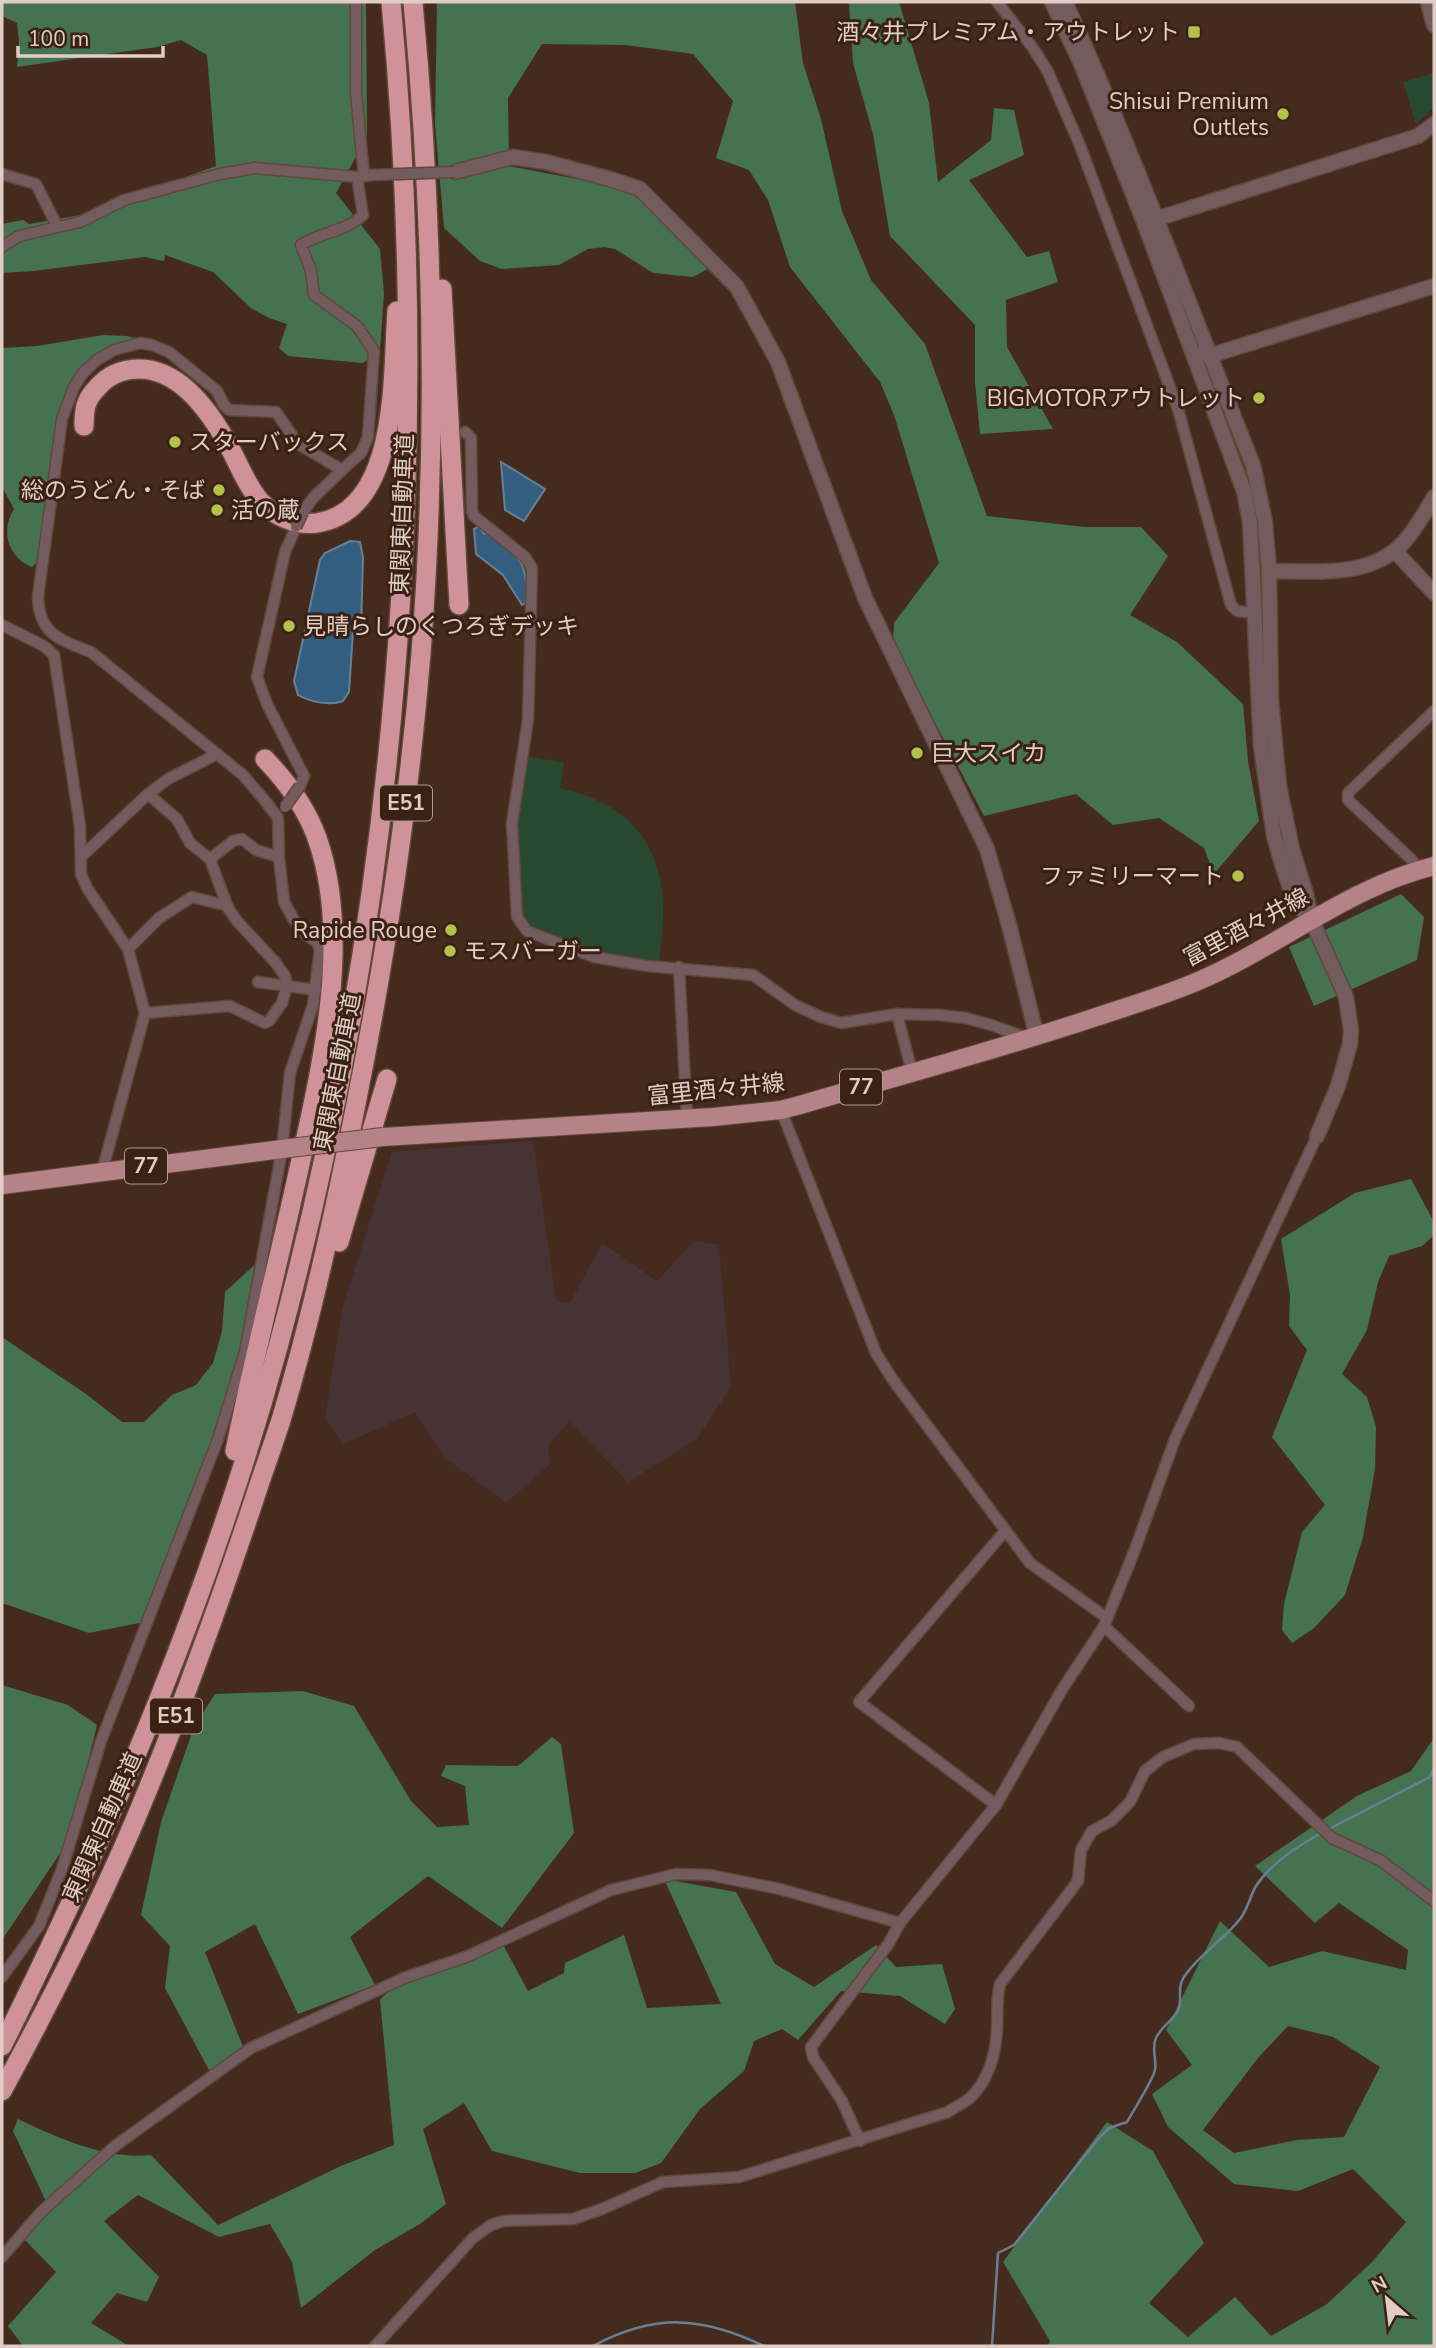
<svg xmlns="http://www.w3.org/2000/svg" width="1436" height="2348" font-family="'Nunito Sans','Noto Sans JP',sans-serif">
<style>
.industrial{fill:#483334}
.green{fill:#284930}
.forest{fill:#457250;fill-rule:evenodd}
.water{fill:#345e80;stroke:#688095;stroke-width:2}
.lines{fill:none;stroke-linecap:round;stroke-linejoin:round}
.stream{stroke:#688095;stroke-width:2.5}
.minor-casing{stroke:#61483b;stroke-width:13}
.tertiary-casing{stroke:#61483b;stroke-width:17}
.primary-casing{stroke:#61483b;stroke-width:20}
.motorway-casing{stroke:#61483b;stroke-width:22}
.minor{stroke:#745b5d;stroke-width:10}
.tertiary{stroke:#745b5d;stroke-width:14}
.primary{stroke:#b58387;stroke-width:18}
.motorway{stroke:#cf9298;stroke-width:19}
.minor-bridge-casing{stroke:#61483b;stroke-width:13;stroke-linecap:butt}
.primary-bridge-casing{stroke:#61483b;stroke-width:20;stroke-linecap:butt}
.minor-bridge{stroke:#745b5d;stroke-width:10}
.primary-bridge{stroke:#b58387;stroke-width:18}
.poi-dot{fill:#b3c24b;stroke:#3a2113;stroke-width:2.5}
.labels{text-anchor:middle;stroke-width:6;stroke-linejoin:round;paint-order:stroke}
.shield{fill:#3a2113;stroke:#ae9a90;stroke-width:2}
.shield-label{font-size:21px;font-weight:bold;fill:#e0cec6}
.poi-label{font-size:23px;fill:#e0cec6;stroke:#3a2113;text-anchor:end}
.street-label{font-size:23px;fill:#e0cec6;stroke:#3a2113}
</style>
<rect width="100%" height="100%" fill="#452b1d"/>
<!-- industrial -->
<path class="industrial" d="M533,1141L556,1301L570,1303L602,1243L657,1281L694,1241L719,1245L731,1387L697,1439L628,1482L569,1422L548,1445L550,1464L506,1503L444,1457L415,1412L344,1444L325,1418L342,1309L392,1152Z"/>
<!-- green -->
<g class="green">
<path d="M1434,73V107L1416,124L1403,82Z"/>
<path d="M527,756L564,763L560,788C622,802 659,836 663,902C664,922 661,942 659,961L596,954L530,928L523,923L514,841Z"/>
</g>
<!-- forest -->
<g class="forest">
<path d="M2,2H366L367,137L336,193L380,249L384,293L380,350L363,363L288,356L279,348L287,324L269,318L251,308L213,272L165,255L164,261L145,257L34,271L2,273V224L23,220L29,224L81,215L216,166L207,55L181,40L157,47L17,67L19,41L17,23L2,16Z"/>
<path d="M437,2H795L803,63L821,119L842,211L871,280L925,344L987,516L1085,527H1141L1168,556L1130,615L1177,642L1243,704L1248,761L1259,821L1214,874L1204,848L1159,818L1113,825L1076,794L984,816L893,642L894,623L939,563L894,415L880,382L790,267L768,200L749,170L716,158L733,101L693,54L626,45L542,44L508,98L509,166L624,188L650,208L708,269L693,277L653,273L615,249L604,247L588,249L559,265L502,269L480,261L444,228L435,124Z"/>
<path d="M849,2H899L929,103L938,182L991,140L994,108L1014,110L1024,155L969,180L1027,257L1049,251L1058,282L1006,300L1007,347L1053,429L980,434L975,382V325L890,236L873,134L853,63Z"/>
<path d="M103,335L127,336L139,339L112,346L71,384L39,560L32,567C8,558 0,530 14,509L2,487V348L37,346Z"/>
<path d="M1401,894L1424,917L1417,960L1314,1006L1289,947Z"/>
<path d="M1411,1179L1434,1222V1235L1422,1246L1389,1256L1378,1282L1367,1330L1342,1374L1367,1397L1376,1427L1375,1469L1363,1537L1345,1595L1314,1628L1292,1643L1282,1630L1284,1604L1302,1532L1325,1505L1272,1437L1307,1350L1289,1326L1290,1295L1281,1239L1355,1193Z"/>
<path d="M263,1257L279,1267L281,1291L267,1338L232,1413L182,1540L144,1622L89,1633L2,1603V1337L86,1394L122,1422H144L172,1395L196,1385L213,1363L222,1331L225,1292Z"/>
<path d="M2,1685L68,1705L97,1725L69,1840L2,1940Z"/>
<path d="M303,1691L354,1706L411,1801L437,1827L469,1825L465,1786L441,1776L446,1765L518,1766L552,1737L561,1744L574,1833L502,1928L428,1876L350,1937L375,1985L298,2014L255,1924L205,1952L246,2054L209,2070L165,1988L170,1946L141,1915L161,1822L194,1727L215,1694Z"/>
<path d="M1434,1738V2346H1048L1050,2341L1003,2262L1107,2122L1153,2151L1204,2243L1149,2303L1188,2337L1235,2297L1271,2336L1327,2304L1372,2262L1406,2222L1353,2169L1298,2191L1234,2184L1168,2127L1152,2094L1192,2065L1166,2030L1220,1921L1269,1967L1322,1951L1406,1970L1408,1950L1339,1903L1315,1923L1255,1866L1357,1796L1411,1771ZM1288,2026L1333,2037L1380,2067L1344,2137L1297,2140L1234,2153L1203,2130L1258,2058Z"/>
<path d="M664,1879L736,1892L775,1964L814,1987L876,1945L896,1967L942,1964L955,2009L945,2024L900,1996L841,1991L798,2040L782,2029L754,2041L744,2071L700,2109L661,2163L635,2173H580L492,2151L464,2103L423,2129L446,2204L420,2224L375,2250L301,2308L292,2262L270,2224L219,2237L138,2195L104,2221L159,2277L147,2302L117,2293L91,2323L129,2346H23L8,2326L56,2272L22,2237L49,2208L13,2131L18,2119C58,2138 106,2160 151,2155L218,2225L341,2166L394,2145L380,2000L397,1982L501,1941L528,1991L564,1973L565,1963L624,1935L647,2008L721,2004Z"/>
</g>
<!-- water -->
<g class="water">
<path d="M501,462L545,489L524,521L505,510Z"/>
<path d="M479,526L484,534L486,533C520,557 527,559 527,602L522,605L503,575L476,554L474,529Z"/>
<path d="M350,541L360,542L363,557L361,630L353,631L349,692L343,701C331,706 310,702 298,695L294,681L320,560L325,553Z"/>
</g>
<g class="lines">
<!-- stream -->
<g class="stream">
<path d="M1329,1829L1430,1777L1434,1768"/>
<path d="M593,2346C655,2313 702,2316 764,2346"/>
<path d="M992,2346L998,2253L1014,2245L1098,2139L1109,2128L1127,2122C1133,2111 1153,2080 1155,2070C1157,2059 1151,2049 1156,2038C1161,2026 1175,2020 1179,2008C1182,1998 1177,1987 1184,1977C1199,1954 1223,1941 1240,1919C1248,1909 1250,1896 1256,1886C1271,1863 1299,1845 1323,1832"/>
</g>
<defs>
<g id="minor">
<path d="M356,2V93L364,176"/>
<path d="M997,2L1033,48L1048,72L1079,143L1178,409L1231,605L1237,611L1254,613"/>
<path d="M2,174L36,184L57,226"/>
<path d="M2,247L19,236L80,222L124,200L220,174L255,168L357,177L372,175"/>
<path d="M465,432L471,438L472,511L474,516L525,557L532,568L528,720L512,823L517,917L527,931L594,957L647,966L753,975L795,1005L821,1017L841,1023L897,1014L940,1015L966,1018L991,1025L1019,1035L1024,1041"/>
<path d="M303,512L313,498L342,470"/>
<path d="M296,527L285,552L257,677L267,704L304,776L300,786"/>
<path d="M2,625L44,646L54,655L80,826L81,874L87,888L128,949L145,1013L102,1172"/>
<path d="M81,857L148,794L168,779L217,754"/>
<path d="M210,859L233,841L242,839L256,850L279,857"/>
<path d="M1415,871V864L1411,859L1348,800V793L1434,711"/>
<path d="M128,949L159,918L192,897L228,906"/>
<path d="M679,967L687,1119"/>
<path d="M258,982L316,990"/>
<path d="M145,1013L230,1006L265,1023L269,1021L282,1003L287,986L285,976L275,962L237,921L228,908L210,859L190,843L177,819L148,794"/>
<path d="M897,1014L912,1072"/>
<path d="M781,1110L876,1353L893,1380L1030,1563L1107,1618"/>
<path d="M1104,1626L1189,1706"/>
<path d="M996,1805L859,1702L1005,1531"/>
<path d="M2,1977L39,1926L62,1869L101,1741L218,1439L245,1352L282,1150L290,1073L313,1005L320,950L317,942L305,934L294,920L284,902L279,857L278,818L266,802L243,775L91,652C61,640 39,635 38,597L62,419L74,387L83,373L97,360L114,350L140,343L152,345L169,352L217,391L224,405L229,410L276,412L298,444L342,470L361,453L368,437L374,351L357,326L314,295L311,271L301,245C321,232 347,231 363,215L357,177"/>
<path d="M860,2141L842,2101L813,2057L811,2047L889,1943L900,1923L996,1805L1063,1688L1104,1626L1134,1552L1175,1439L1317,1136"/>
<path d="M2,2257L41,2212L115,2146L251,2048L404,1978L466,1957L611,1890L676,1874L710,1875L780,1889L900,1923"/>
<path d="M375,2346L473,2238L491,2225L503,2221L573,2219L602,2209L663,2182L739,2177L948,2112C955,2107 965,2103 971,2097C989,2079 996,2053 997,2028C998,2012 996,2000 1000,1984L1078,1881L1081,1850L1092,1831L1111,1821L1130,1802L1145,1771L1163,1757L1194,1744L1219,1743L1237,1747L1332,1838L1380,1860L1434,1901"/>
</g>
<g id="tertiary">
<path d="M1052,2L1082,66L1144,222L1244,491L1250,522L1261,747L1274,836L1282,864L1295,902L1311,920"/>
<path d="M1065,2C1134,153 1191,310 1253,465L1265,522L1269,571L1271,701L1279,786L1292,849L1306,894L1312,921L1346,997L1351,1030L1350,1044L1338,1086L1317,1136"/>
<path d="M1428,2L1434,25"/>
<path d="M455,172L513,157L546,162L610,179L640,189L737,287L778,362L865,598L987,849L1009,925L1037,1037"/>
<path d="M1156,219L1418,136L1434,124"/>
<path d="M1202,353L1210,356L1225,351L1434,286"/>
<path d="M1395,551L1434,593"/>
<path d="M1269,571C1314,571 1370,579 1404,542C1416,529 1425,512 1434,497"/>
</g>
<g id="primary">
<path d="M383,1137L713,1117L781,1110L800,1105C898,1076 998,1050 1096,1017C1129,1006 1163,996 1196,982C1277,948 1348,887 1434,866"/>
<path d="M2,1185L290,1148"/>
</g>
<g id="motorway">
<path d="M442,289L459,605"/>
<path d="M84,426C84,410 85,400 97,388C108,375 122,369 139,369C182,369 213,416 231,450C240,467 247,486 260,501C274,516 296,526 317,523C400,510 392,374 397,311"/>
<path d="M339,1242L387,1079"/>
<path d="M235,1451C253,1361 276,1272 296,1182C319,1078 354,942 317,838C306,807 287,782 265,759"/>
<path d="M2,2046C114,1821 212,1590 278,1347C397,910 433,452 391,2"/>
<path d="M2,2091C45,2012 86,1931 123,1848C172,1736 214,1619 253,1503C262,1475 272,1448 281,1420C312,1317 335,1210 356,1104C386,954 409,805 421,653C438,436 433,217 413,2"/>
</g>
</defs>
<!-- minor casing -->
<use href="#minor" class="minor-casing"/>
<!-- tertiary casing -->
<use href="#tertiary" class="tertiary-casing"/>
<!-- primary casing -->
<use href="#primary" class="primary-casing"/>
<!-- motorway casing -->
<use href="#motorway" class="motorway-casing"/>
<!-- minor -->
<use href="#minor" class="minor"/>
<!-- tertiary -->
<use href="#tertiary" class="tertiary"/>
<!-- primary -->
<use href="#primary" class="primary"/>
<!-- motorway -->
<use href="#motorway" class="motorway"/>
<defs>
<g id="minor-bridge">
<path d="M372,175L455,172"/>
<path d="M296,527L303,512"/>
<path d="M285,807L300,786"/>
</g>
<path id="primary-bridge" d="M290,1148L383,1137"/>
</defs>
<!-- minor-bridge casing -->
<use href="#minor-bridge" class="minor-bridge-casing"/>
<!-- primary-bridge casing -->
<use href="#primary-bridge" class="primary-bridge-casing"/>
<!-- minor-bridge -->
<use href="#minor-bridge" class="minor-bridge"/>
<!-- primary-bridge -->
<use href="#primary-bridge" class="primary-bridge"/>
</g>
<!-- markers -->
<g class="poi-dot">
<rect x="1187" y="25" width="14" height="14" rx="3.5"/>
<circle cx="1283" cy="114" r="7"/>
<circle cx="1259" cy="398" r="7"/>
<circle cx="175" cy="442" r="7"/>
<circle cx="219" cy="490" r="7"/>
<circle cx="217" cy="510" r="7"/>
<circle cx="289" cy="626" r="7"/>
<circle cx="917" cy="753" r="7"/>
<circle cx="1238" cy="876" r="7"/>
<circle cx="451" cy="930" r="7"/>
<circle cx="450" cy="951" r="7"/>
</g>
<g class="labels">
<!-- shield labels -->
<g class="shield">
<rect x="380" y="785.5" width="52" height="35" rx="5"/>
<rect x="840" y="1069.5" width="42" height="35" rx="5"/>
<rect x="125" y="1148.5" width="42" height="35" rx="5"/>
<rect x="150" y="1698.5" width="52" height="35" rx="5"/>
</g>
<g class="shield-label">
<text x="406" y="810">E51</text>
<text x="861" y="1094">77</text>
<text x="146" y="1173">77</text>
<text x="176" y="1723">E51</text>
</g>
<!-- poi labels -->
<g class="poi-label">
<text x="1180" y="40">酒々井プレミアム・アウトレット</text>
<text x="1269" y="109">Shisui Premium<tspan x="1269" dy="26">Outlets</tspan></text>
<text x="1245" y="406">BIGMOTORアウトレット</text>
<text x="189" y="450" text-anchor="start">スターバックス</text>
<text x="205" y="498">総のうどん・そば</text>
<text x="231" y="518" text-anchor="start">活の蔵</text>
<text x="303" y="634" text-anchor="start">見晴らしのくつろぎデッキ</text>
<text x="931" y="761" text-anchor="start">巨大スイカ</text>
<text x="1224" y="884">ファミリーマート</text>
<text x="437" y="938">Rapide Rouge</text>
<text x="464" y="959" text-anchor="start">モスバーガー</text>
</g>
<!-- street labels -->
<g class="street-label">
<text transform="translate(402 514) rotate(-88)" y="8">東関東自動車道</text>
<text transform="translate(1246 927) rotate(-28)" y="8">富里酒々井線</text>
<text transform="translate(337 1072) rotate(-79)" y="8">東関東自動車道</text>
<text transform="translate(716 1089) rotate(-6)" y="8">富里酒々井線</text>
<text transform="translate(102 1827) rotate(-66)" y="8">東関東自動車道</text>
</g>
</g>
<!-- border -->
<rect width="1436" height="2348" fill="none" stroke="#e0cec6" stroke-width="7"/>
<!-- north arrow -->
<g transform="translate(1387 2299) rotate(332)" stroke="#3a2113" stroke-width="5" paint-order="stroke">
<path d="M0-5L12 26L0 18L-12 26Z" fill="#e0cec6"/>
<text y="-10" font-size="19" font-weight="bold" text-anchor="middle" fill="#e0cec6">N</text>
</g>
<!-- scale -->
<path d="M18 46v10h145v-10" fill="none" stroke="#e0cec6" stroke-width="3.5"/>
<text x="28" y="46" font-size="21" fill="#e0cec6" stroke="#3a2113" stroke-width="5" paint-order="stroke">100 m</text>
</svg>
